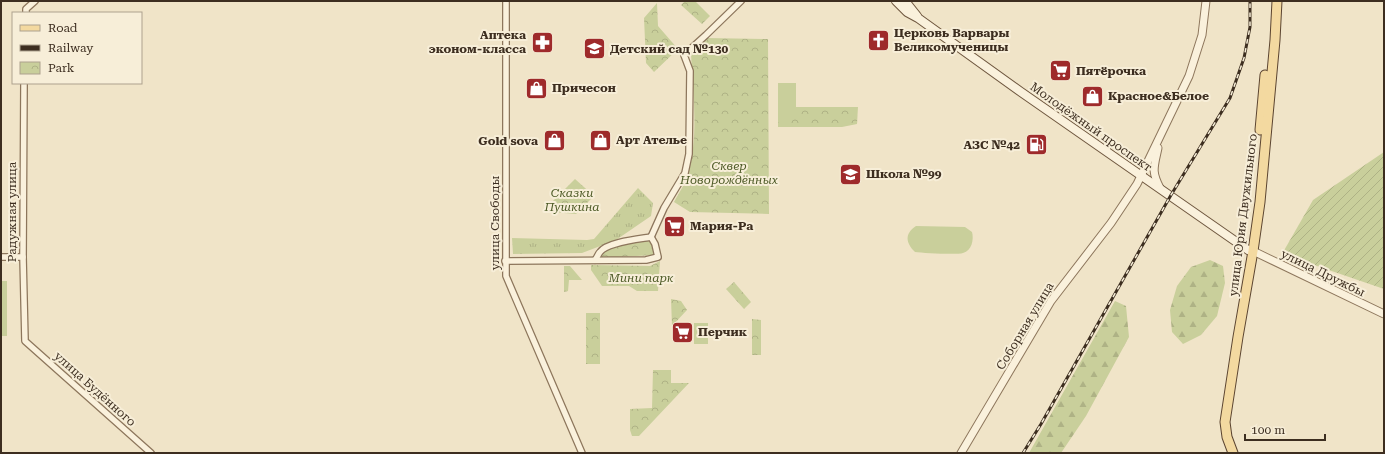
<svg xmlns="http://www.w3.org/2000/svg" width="1385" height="454" font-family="'Roboto Serif',serif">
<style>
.grass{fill:url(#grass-tufts)}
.forest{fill:url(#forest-firs)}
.park{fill:url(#park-crowns)}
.garden{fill:url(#garden-furrows)}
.pitch{fill:#c9cf9b}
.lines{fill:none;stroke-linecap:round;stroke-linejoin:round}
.minor-casing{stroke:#8d765c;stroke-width:8}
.tertiary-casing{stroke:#8d765c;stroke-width:9}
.secondary-casing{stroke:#6f573f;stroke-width:10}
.primary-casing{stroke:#5b4430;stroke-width:11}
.minor{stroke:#faf1dc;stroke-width:5.5}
.tertiary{stroke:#faf1dc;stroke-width:7}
.secondary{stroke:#faf1dc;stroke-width:8}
.primary{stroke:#f3d9a0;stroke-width:9}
.rail-casing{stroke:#3d2e20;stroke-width:3}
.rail{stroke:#f7eed8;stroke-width:1.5;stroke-dasharray:4.5;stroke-linecap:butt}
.labels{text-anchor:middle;stroke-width:4;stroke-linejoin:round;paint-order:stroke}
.poi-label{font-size:12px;font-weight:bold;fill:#3d2e20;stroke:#f7eed8;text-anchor:start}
.street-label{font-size:12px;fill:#3d2e20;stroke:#f7eed8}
.park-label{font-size:12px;font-style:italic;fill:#4d5a26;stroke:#f7eed8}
</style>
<defs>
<pattern id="grass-tufts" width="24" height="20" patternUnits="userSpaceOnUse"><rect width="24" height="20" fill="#c9cf9b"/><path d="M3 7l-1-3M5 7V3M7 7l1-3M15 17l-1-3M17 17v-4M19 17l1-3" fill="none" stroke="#aeb285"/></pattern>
<pattern id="forest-firs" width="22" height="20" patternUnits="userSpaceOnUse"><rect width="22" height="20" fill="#c9cf9b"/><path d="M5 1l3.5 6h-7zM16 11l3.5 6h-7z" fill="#aeb285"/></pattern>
<pattern id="park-crowns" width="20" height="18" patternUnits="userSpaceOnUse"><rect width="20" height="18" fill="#c9cf9b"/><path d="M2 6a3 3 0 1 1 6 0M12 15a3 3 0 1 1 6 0" fill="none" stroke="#aeb285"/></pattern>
<pattern id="garden-furrows" width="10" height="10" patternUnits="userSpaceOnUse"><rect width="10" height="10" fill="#c9cf9b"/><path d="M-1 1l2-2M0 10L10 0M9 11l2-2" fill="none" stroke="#aeb285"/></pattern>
</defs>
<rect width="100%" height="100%" fill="#f0e4c8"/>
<!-- grass -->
<path class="grass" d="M638,188L653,203L651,216L616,240L582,253L513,254L512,238L587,240L594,239Z"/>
<!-- forest -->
<g class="forest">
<path d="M1210,260L1223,266L1225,283L1217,316L1201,335L1183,344L1172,332L1170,310L1177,286L1191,267Z"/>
<path d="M1115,301L1126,306L1129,337L1086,416L1061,453L1041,452L1029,453Z"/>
</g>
<!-- park -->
<g class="park">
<path d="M685,1H695L710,16L702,24L681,5Z"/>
<path d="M657,3L658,26L678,49L654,72L646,63L644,18Z"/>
<path d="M706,38L768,39L769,214L690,212L674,202C679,193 685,184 688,174C699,136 693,93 691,54Z"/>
<path d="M778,107H858L857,124L842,127H778Z"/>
<path d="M575,179L594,196L576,214L552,212L551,203Z"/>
<path d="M647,240L653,245L655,255L599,258C600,256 600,254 601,252C607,245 638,242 647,240Z"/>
<path d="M660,261L658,291H637L629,286H602L591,270V265L650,266Z"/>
<path d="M564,266H570L582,280H569L568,291L564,292Z"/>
<path d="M734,282L751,302L744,309L726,289Z"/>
<path d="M671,299L681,301L687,310L672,326Z"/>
<rect x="586" y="313" width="14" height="51"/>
<path d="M752,319L761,320V355H752Z"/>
<path d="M653,370H671V383H689L639,436H632L630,430V409L652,408Z"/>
</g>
<!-- garden -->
<path class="garden" d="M1384,152V289L1282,254L1313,200Z"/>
<!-- pitch -->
<g class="pitch">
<rect x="778" y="83" width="18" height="32"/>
<path d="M916,226L965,227L972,232C974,239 972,251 963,253C957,255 923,253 915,252C906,243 904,234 916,226Z"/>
<rect x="1" y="281" width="6" height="55"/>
<rect x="694" y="323" width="14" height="21"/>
</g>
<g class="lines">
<defs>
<g id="minor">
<path d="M506,1V276L582,453"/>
<path d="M26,13V9L35,1"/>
<path d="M24,83L23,257L25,341L151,453"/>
<path d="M651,237L664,208L685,173L689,154L690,71L684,55L706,35L741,1"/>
<path d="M1,257H23"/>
<path d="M595,260C597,258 598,254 600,252C607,242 639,239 651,237"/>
<path d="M505,261L646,260L658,257L655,244L651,237"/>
</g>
<g id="tertiary">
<path d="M1158,148C1154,167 1151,171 1160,188"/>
<path d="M1253,251L1384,314"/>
<path d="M961,453L1051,301L1111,223L1137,184L1189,76L1202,35L1206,1"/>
</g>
<g id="secondary">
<path d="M896,1L907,12L918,18L1021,92L1248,250L1253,251"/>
<path d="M905,1L917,16"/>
</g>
<g id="primary">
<path d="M1260,130L1265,75"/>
<path d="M1233,453L1227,437L1225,422L1238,337L1253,251L1260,202L1275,40L1277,1"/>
</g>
</defs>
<!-- minor casing -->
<use href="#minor" class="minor-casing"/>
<!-- tertiary casing -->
<use href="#tertiary" class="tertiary-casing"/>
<!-- secondary casing -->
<use href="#secondary" class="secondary-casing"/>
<!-- primary casing -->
<use href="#primary" class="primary-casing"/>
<!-- minor -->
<use href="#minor" class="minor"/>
<!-- tertiary -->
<use href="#tertiary" class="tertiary"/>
<!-- secondary -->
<use href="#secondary" class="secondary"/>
<!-- primary -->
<use href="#primary" class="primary"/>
<defs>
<path id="rail" d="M1023,453L1041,424L1171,195L1230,98L1244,58L1250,27V1"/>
</defs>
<!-- rail casing -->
<use href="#rail" class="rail-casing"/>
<!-- rail -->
<use href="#rail" class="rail"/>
</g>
<!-- icons -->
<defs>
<symbol id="church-square" viewBox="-11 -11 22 22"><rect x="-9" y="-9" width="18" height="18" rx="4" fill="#9e2a2b" stroke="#f7eed8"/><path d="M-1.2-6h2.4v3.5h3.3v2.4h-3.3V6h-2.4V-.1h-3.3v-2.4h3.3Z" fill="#fff"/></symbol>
<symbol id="pharmacy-square" viewBox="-11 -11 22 22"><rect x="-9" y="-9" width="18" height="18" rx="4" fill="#9e2a2b" stroke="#f7eed8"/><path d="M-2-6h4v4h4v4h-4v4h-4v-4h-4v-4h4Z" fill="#fff"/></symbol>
<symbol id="school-square" viewBox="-11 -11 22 22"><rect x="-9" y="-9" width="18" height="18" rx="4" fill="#9e2a2b" stroke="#f7eed8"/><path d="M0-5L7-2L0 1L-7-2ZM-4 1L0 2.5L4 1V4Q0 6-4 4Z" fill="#fff"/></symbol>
<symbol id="supermarket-square" viewBox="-11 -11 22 22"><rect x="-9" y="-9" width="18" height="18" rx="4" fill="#9e2a2b" stroke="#f7eed8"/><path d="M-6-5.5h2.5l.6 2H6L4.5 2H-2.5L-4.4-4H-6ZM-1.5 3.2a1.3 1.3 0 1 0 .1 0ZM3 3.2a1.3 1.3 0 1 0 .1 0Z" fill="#fff"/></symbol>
<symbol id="shop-square" viewBox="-11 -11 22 22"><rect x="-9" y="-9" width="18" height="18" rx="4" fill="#9e2a2b" stroke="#f7eed8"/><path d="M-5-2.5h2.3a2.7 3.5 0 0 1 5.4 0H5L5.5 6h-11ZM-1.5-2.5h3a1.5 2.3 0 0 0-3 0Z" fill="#fff"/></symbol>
<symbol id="fuel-square" viewBox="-11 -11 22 22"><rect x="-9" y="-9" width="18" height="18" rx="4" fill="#9e2a2b" stroke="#f7eed8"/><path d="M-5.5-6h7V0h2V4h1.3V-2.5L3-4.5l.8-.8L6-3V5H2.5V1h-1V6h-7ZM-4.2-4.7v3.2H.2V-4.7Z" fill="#fff"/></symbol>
</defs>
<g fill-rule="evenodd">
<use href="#church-square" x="866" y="28" width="25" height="25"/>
<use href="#pharmacy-square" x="530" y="30" width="25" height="25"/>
<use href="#school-square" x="582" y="36" width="25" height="25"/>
<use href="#supermarket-square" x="1048" y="58" width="25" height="25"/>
<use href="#shop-square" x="524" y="76" width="25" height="25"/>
<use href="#shop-square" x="1080" y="84" width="25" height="25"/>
<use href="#shop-square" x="588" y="128" width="25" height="25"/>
<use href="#shop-square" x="542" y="128" width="25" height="25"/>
<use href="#fuel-square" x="1024" y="132" width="25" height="25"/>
<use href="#school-square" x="838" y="162" width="25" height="25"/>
<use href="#supermarket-square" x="662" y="214" width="25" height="25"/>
<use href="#supermarket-square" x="670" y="320" width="25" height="25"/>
</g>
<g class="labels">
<!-- poi labels -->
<g class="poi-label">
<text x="894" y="37">Церковь Варвары<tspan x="894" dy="14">Великомученицы</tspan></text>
<text x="526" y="39" text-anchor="end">Аптека<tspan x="526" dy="14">эконом-класса</tspan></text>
<text x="610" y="53">Детский сад №130</text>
<text x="1076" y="75">Пятёрочка</text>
<text x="552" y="92">Причесон</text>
<text x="1108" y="100">Красное&amp;Белое</text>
<text x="616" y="144">Арт Ателье</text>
<text x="538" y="145" text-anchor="end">Gold sova</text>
<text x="1020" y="149" text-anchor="end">АЗС №42</text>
<text x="866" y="178">Школа №99</text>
<text x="690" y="230">Мария-Ра</text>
<text x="698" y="336">Перчик</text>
</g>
<!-- street labels -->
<g class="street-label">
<text transform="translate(1091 127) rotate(35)" y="4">Молодёжный проспект</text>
<text transform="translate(12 212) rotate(-90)" y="4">Радужная улица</text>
<text transform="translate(1243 215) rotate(-83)" y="4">улица Юрия Двужильного</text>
<text transform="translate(495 223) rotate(-90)" y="4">улица Свободы</text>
<text transform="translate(1323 273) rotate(26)" y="4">улица Дружбы</text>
<text transform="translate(1025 326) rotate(-59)" y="4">Соборная улица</text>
<text transform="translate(95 389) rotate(42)" y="4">улица Будённого</text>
</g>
<!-- park labels -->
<g class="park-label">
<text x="729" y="170">Сквер<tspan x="729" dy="14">Новорождённых</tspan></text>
<text x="572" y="197">Сказки<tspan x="572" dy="14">Пушкина</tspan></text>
<text x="641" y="282">Мини парк</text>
</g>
</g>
<!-- border -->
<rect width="1385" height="454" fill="none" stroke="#3d2e20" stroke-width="4"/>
<!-- legend -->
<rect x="12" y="12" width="130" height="72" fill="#f7eed8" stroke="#ada18e"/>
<rect x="20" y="25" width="20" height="6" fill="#f3d9a0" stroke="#ada18e"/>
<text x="48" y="32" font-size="12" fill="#3d2e20">Road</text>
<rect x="20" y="45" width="20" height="6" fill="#3d2e20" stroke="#ada18e"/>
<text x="48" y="52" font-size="12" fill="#3d2e20">Railway</text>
<rect x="20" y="62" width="20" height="12" fill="url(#park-crowns)" stroke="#ada18e"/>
<text x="48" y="72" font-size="12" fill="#3d2e20">Park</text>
<!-- scale -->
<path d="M1245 434v6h80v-6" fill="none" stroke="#3d2e20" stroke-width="2"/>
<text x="1251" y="434" font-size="12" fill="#3d2e20" stroke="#f7eed8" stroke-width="3" paint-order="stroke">100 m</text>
</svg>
